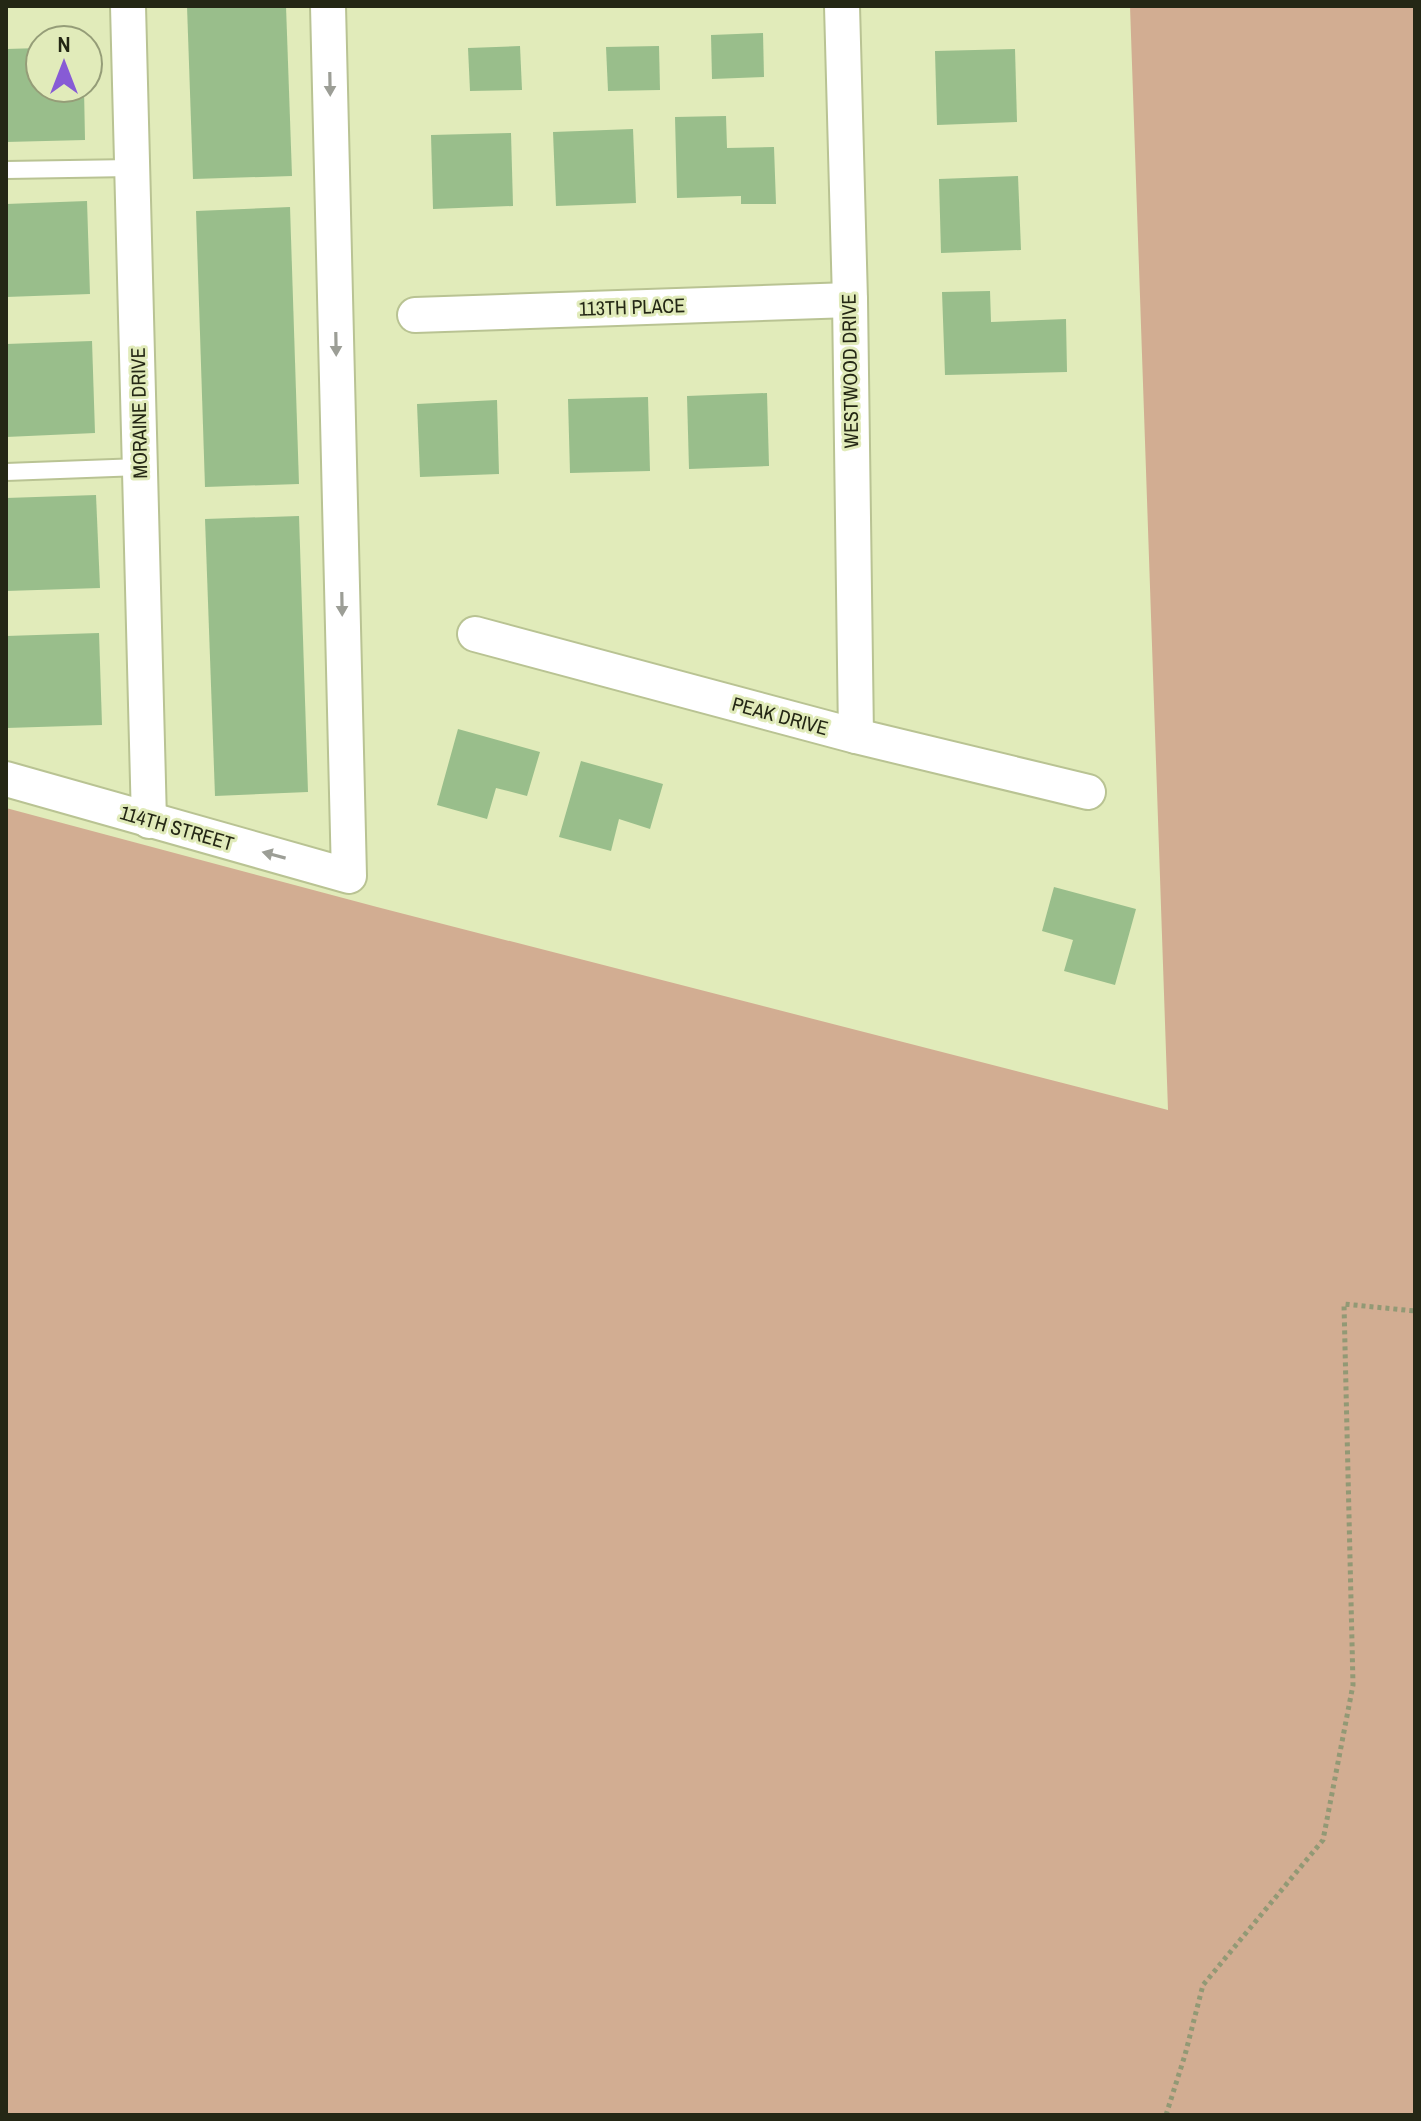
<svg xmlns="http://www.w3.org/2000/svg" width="1421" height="2121" font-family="'Archivo Narrow',sans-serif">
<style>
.green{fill:#d2ad92}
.building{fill:#99be8b}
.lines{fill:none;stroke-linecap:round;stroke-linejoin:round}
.lane-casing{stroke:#b9c393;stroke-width:20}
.street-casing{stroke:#b9c393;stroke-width:38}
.path{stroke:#929975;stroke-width:5;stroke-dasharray:4 4;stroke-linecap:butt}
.lane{stroke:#fff;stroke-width:16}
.street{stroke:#fff;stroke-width:34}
.oneway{fill:#9c9e96}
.labels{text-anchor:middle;stroke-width:6;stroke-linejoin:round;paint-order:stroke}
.street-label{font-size:20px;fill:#242715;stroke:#e1ebba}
</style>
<rect width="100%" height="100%" fill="#e1ebba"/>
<!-- green -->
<path class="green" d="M1130,6H1415V2115H6V808L377,907L1168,1110Z"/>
<!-- building -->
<g class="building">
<path d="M187,6H286L292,176L193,179Z"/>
<path d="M763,33L764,77L712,79L711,35Z"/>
<path d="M520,46L522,90L470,91L468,48Z"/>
<path d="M659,46L660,90L608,91L606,47Z"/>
<path d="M40,48V88H84L85,140L6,142V49Z"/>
<path d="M1015,49L1017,122L937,125L935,51Z"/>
<path d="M726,116L727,148L774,147L776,204H741V196L677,198L675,117Z"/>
<path d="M633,129L636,203L556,206L553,132Z"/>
<path d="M511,133L513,206L433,209L431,135Z"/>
<path d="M1018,176L1021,250L941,253L939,179Z"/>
<path d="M87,201L90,294L6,297V204Z"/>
<path d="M290,207L299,484L205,487L196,211Z"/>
<path d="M990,291L991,322L1066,319L1067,372L945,375L942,292Z"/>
<path d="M92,341L95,433L6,437V344Z"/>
<path d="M767,393L769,466L689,469L687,396Z"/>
<path d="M648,397L650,471L570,473L568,399Z"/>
<path d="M497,400L499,474L420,477L417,404Z"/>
<path d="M96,495L100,588L6,591V498Z"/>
<path d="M299,516L308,792L215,796L205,519Z"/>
<path d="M99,633L102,725L6,728V636Z"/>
<path d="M458,729L540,752L527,796L496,788L487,819L437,805Z"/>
<path d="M581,761L663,784L650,829L619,819L611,851L559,837Z"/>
<path d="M1054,887L1136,909L1115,985L1064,971L1073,940L1042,931Z"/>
</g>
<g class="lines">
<defs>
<g id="lane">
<path d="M6,170L132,168"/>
<path d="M6,472L140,467"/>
</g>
<g id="street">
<path d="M128,6L149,821"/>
<path d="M842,6L850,300L856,736"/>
<path d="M415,315L850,300"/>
<path d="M475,634L856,736L1088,792"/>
<path d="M6,779L349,876L328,6"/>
</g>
</defs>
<!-- lane casing -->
<use href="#lane" class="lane-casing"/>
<!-- street casing -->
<use href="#street" class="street-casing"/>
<!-- path -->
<path class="path" d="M1166,2115L1185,2055L1203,1985L1323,1840L1353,1685L1344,1304L1415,1311"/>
<!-- lane -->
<use href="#lane" class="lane"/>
<!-- street -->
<use href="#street" class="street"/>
</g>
<!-- one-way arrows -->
<defs><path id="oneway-solid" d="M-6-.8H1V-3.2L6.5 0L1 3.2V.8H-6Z" transform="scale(2)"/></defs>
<g class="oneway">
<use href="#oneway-solid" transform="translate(330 84) rotate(89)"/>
<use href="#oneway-solid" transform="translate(336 344) rotate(89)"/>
<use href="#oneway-solid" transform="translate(342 604) rotate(89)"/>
<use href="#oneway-solid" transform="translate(274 855) rotate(-165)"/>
</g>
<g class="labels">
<!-- street labels -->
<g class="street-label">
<text transform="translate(632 307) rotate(-2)" y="7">113TH PLACE</text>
<text transform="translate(850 371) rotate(-91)" y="7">WESTWOOD DRIVE</text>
<text transform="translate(139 413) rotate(-91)" y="7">MORAINE DRIVE</text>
<text transform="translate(780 716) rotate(15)" y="7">PEAK DRIVE</text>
<text transform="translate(177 828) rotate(16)" y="7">114TH STREET</text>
</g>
</g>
<!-- border -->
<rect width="1421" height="2121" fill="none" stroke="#242715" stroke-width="16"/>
<!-- north arrow -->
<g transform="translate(64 64)"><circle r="38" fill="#e1ebba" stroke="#959d78" stroke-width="2"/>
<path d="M0-6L14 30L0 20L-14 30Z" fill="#875bd5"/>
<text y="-12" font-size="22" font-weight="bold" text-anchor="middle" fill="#242715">N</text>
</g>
</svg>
